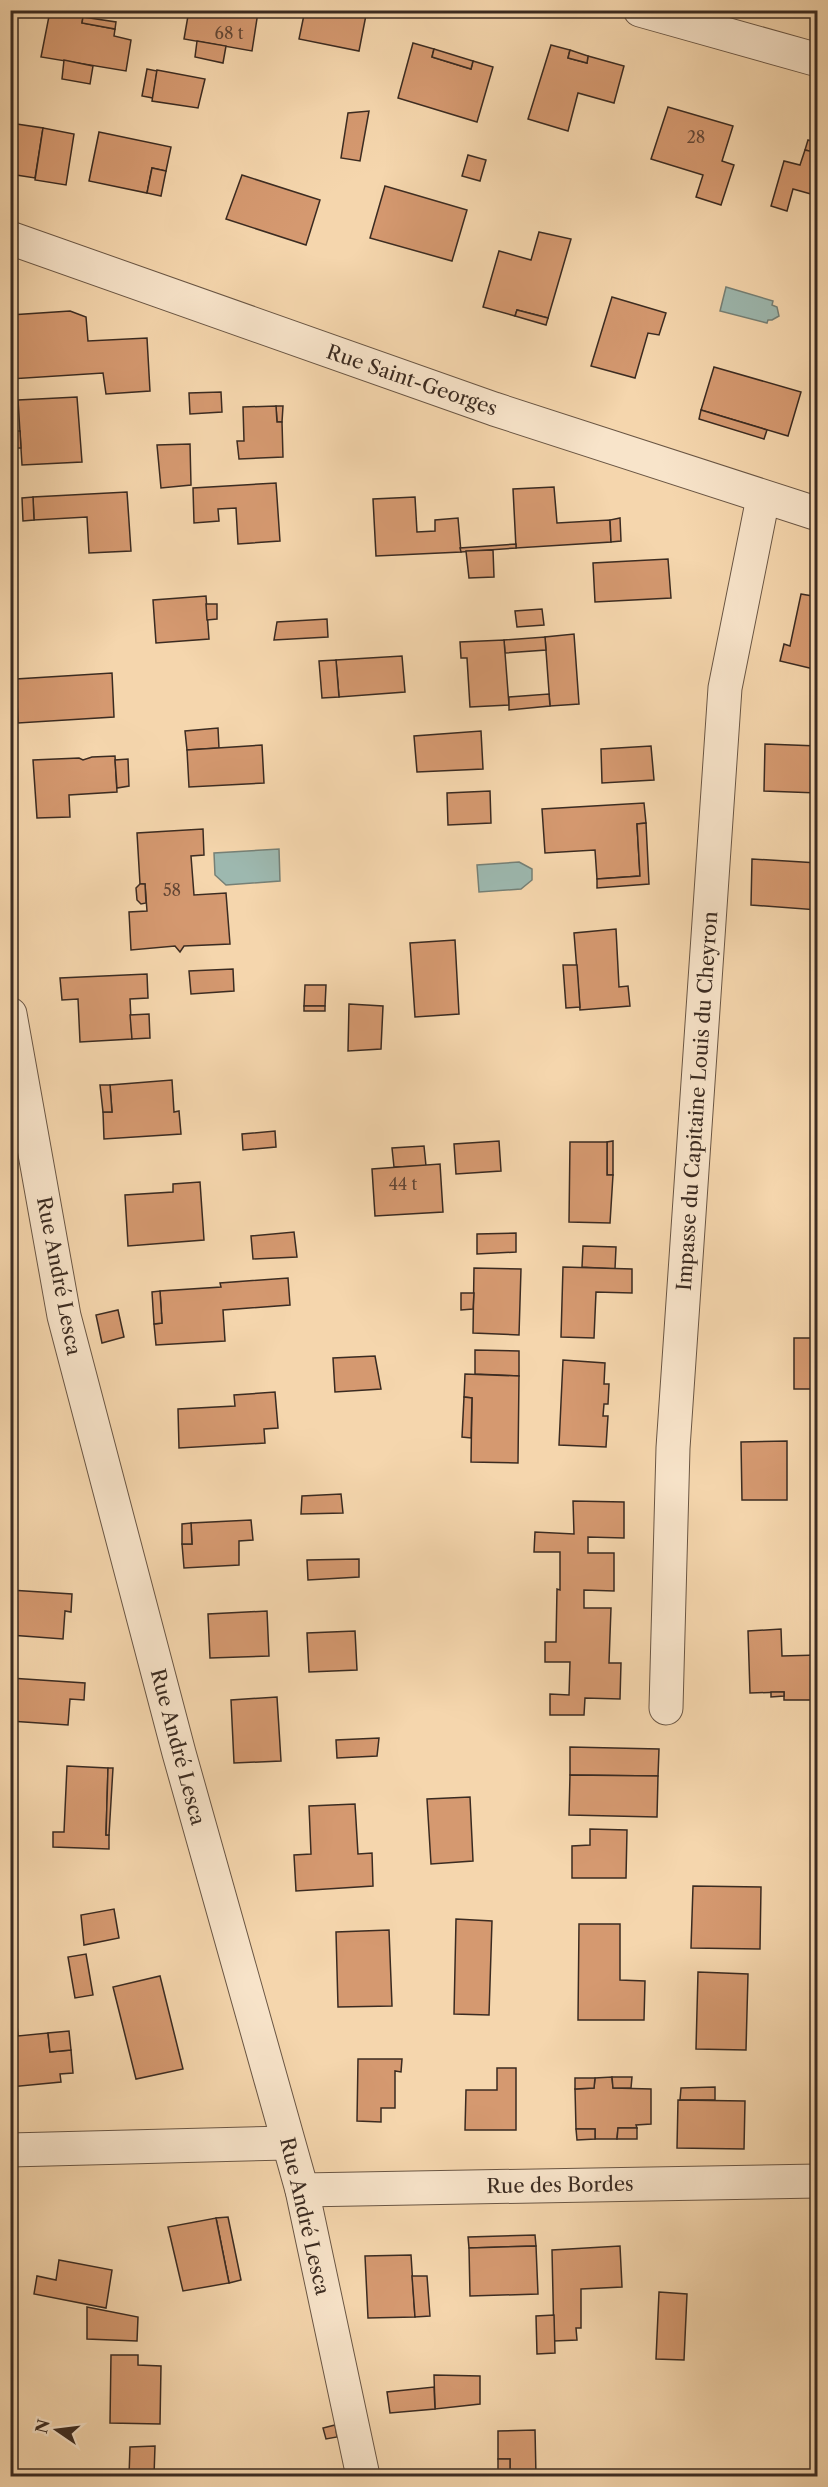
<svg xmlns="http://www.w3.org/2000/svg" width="828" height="2487" font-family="'Libre Caslon Text',serif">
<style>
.water{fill:#9db8af;stroke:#768076;stroke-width:1.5}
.building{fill:#d59970;stroke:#3b2b21;stroke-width:1.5}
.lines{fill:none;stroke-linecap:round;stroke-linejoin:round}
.minor-casing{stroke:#6a5644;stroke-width:35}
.minor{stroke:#f8e4ca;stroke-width:33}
.labels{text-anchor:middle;stroke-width:6;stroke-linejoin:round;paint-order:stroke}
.number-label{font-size:16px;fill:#624635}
.street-label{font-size:20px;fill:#3b2b21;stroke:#f8e4ca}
</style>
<rect width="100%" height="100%" fill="#f5d6ad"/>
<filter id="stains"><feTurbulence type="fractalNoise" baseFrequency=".00333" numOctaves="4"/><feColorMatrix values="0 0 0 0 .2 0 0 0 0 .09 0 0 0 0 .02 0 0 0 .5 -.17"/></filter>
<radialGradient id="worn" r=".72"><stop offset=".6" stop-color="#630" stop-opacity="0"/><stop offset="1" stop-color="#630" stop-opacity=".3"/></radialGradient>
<!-- water -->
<g class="water">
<path d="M726,287L773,301L772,305L777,307L779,316L772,320H768L767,323L720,311Z"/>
<path d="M279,849L280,881L226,885L215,875L214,853Z"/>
<path d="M519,862L532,869V880L521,889L479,892L477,865Z"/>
<path d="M11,1784L16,1787V1830L11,1829Z"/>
</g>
<!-- building -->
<g class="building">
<path d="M189,10L258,12L252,51L184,39Z"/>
<path d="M305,10H367L359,51L299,39Z"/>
<path d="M50,11L83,17L82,23L115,29L114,36L131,40L126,71L41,57Z"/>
<path d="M83,17L116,22L115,29L82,23Z"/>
<path d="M197,41L226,46L223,63L195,57Z"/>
<path d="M413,43L434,49L432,57L471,69L473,61L493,67L477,122L398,98Z"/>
<path d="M551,45L570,50L568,58L587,63L588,56L624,66L614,103L578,93L568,131L528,119Z"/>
<path d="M434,49L473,61L471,69L432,57Z"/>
<path d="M570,50L588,56L587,63L568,58Z"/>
<path d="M64,60L93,66L90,84L62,79Z"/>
<path d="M147,69L157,71L153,98L142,96Z"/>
<path d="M157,70L205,79L198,108L152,101Z"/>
<path d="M668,107L733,126L722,161L734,165L721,205L696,197L703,175L651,159Z"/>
<path d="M369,111L360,161L341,158L348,113Z"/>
<path d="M10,123L43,128L35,178L10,174Z"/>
<path d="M43,128L74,134L66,185L35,180Z"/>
<path d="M99,132L171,147L166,171L152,168L147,193L89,181Z"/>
<path d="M808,140L818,143V153L805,150Z"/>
<path d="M805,150L818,153V196L793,189L787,211L771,206L784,161L800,165Z"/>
<path d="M468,155L486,160L480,181L462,176Z"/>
<path d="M152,168L166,171L161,196L147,193Z"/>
<path d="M242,175L320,200L306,245L226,219Z"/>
<path d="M385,186L467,210L452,261L370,238Z"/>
<path d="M539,232L571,239L548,318L517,310L515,316L483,307L499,251L531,260Z"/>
<path d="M612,297L666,313L659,335L648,333L635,378L591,366Z"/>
<path d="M517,310L548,318L546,325L515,316Z"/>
<path d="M70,311L86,317L88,341L147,338L150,391L106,394L103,373L10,379V315Z"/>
<path d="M714,367L801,392L788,436L701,410Z"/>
<path d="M221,392L222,412L190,414L189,393Z"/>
<path d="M77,397L82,462L22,465L18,400Z"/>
<path d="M276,406H283L282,422H277Z"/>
<path d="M276,406L277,422H282L283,457L239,459L237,441H244L243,407Z"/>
<path d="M701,410L767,430L764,439L699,419Z"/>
<path d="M16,431H20L21,448H16Z"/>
<path d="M190,444L191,485L161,488L157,445Z"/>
<path d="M276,483L280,541L238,544L236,508L218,509L219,521L194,523L193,488Z"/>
<path d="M554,487L557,523L610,520L611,542L516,548L513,489Z"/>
<path d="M127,492L131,551L89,553L87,517L34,520L33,497Z"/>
<path d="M33,497L34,520L23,521L22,498Z"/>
<path d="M415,497L417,532L435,531V520L458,518L461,552L376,556L373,499Z"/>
<path d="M620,518L621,541L611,542L610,520Z"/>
<path d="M516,544V548L461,552L460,548Z"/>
<path d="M493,550L494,577L469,578L466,551Z"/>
<path d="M668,559L671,598L595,602L593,563Z"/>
<path d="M801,594L818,597V670L780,661L784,644L790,646Z"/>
<path d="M206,596L209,639L156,643L153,600Z"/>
<path d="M206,604H217V619L207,620Z"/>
<path d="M542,609L544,625L517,627L515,611Z"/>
<path d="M327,619L328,637L274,640L277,622Z"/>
<path d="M574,634L579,704L550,706L545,637Z"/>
<path d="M545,637L546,650L505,653L504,640Z"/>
<path d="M504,640L509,705L470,707L467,658H461L460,642Z"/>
<path d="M402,656L405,692L339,697L336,660Z"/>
<path d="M336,660L339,697L322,698L319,661Z"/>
<path d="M112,673L114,717L18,723L16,679Z"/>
<path d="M549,694L550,706L509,710V697Z"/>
<path d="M218,728L219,748L187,750L185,731Z"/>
<path d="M481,731L483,769L417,772L414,736Z"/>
<path d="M765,744L818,746V793L764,791Z"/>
<path d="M262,745L264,783L189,787L187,750Z"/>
<path d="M651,746L654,780L602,783L601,749Z"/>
<path d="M115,756L117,792L69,795L70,817L37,818L33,760L79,758L83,760L92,757Z"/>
<path d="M128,759L129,786L117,788L115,760Z"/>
<path d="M490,791L491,823L448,825L447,793Z"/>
<path d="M644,803L646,823L637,824L640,876L597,879L595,850L545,853L542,809Z"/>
<path d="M646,823L649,884L597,888V879L640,876L637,824Z"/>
<path d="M203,829L204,855L191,856L194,895L226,893L230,944L184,946L180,952L175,946L131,950L129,912L147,911L145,884H140L137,833Z"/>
<path d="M752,859L818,863V910L751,905Z"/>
<path d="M140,884H145L146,903L141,904L137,900L136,888Z"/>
<path d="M616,929L619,987L628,986L630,1006L580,1010L574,933Z"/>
<path d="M455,940L459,1014L415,1017L410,943Z"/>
<path d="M563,965H577L580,1007L566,1008Z"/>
<path d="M233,969L234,991L191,994L189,971Z"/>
<path d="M147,974L148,998L130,999L132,1039L80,1042L78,999L62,1000L60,978Z"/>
<path d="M305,985H326L325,1006H304Z"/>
<path d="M349,1004L383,1006L381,1049L348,1051Z"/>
<rect x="304" y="1006" width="21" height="5"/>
<path d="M149,1014L150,1038L132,1039L130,1015Z"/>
<path d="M172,1080L174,1112L179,1111L181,1134L104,1139L103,1112H112L110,1085Z"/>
<path d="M100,1085H110L112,1112H103Z"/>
<path d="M275,1131L276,1147L243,1150L242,1134Z"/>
<path d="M499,1141L501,1171L456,1174L454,1144Z"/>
<path d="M613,1141V1175H607V1142Z"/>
<path d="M570,1142H607V1175H613L610,1223L569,1222Z"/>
<path d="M424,1146L426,1166L394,1167L392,1148Z"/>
<path d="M440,1164L443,1212L375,1216L372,1169Z"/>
<path d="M200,1182L204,1240L128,1246L125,1195L173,1192V1184Z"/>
<path d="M294,1232L297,1257L253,1259L251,1236Z"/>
<path d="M516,1233V1252L477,1254V1234Z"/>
<path d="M583,1246L616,1247L615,1269L582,1267Z"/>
<path d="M563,1267L632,1269V1293L596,1292L594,1338L561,1337Z"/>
<path d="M474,1268L521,1269L519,1335L473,1333Z"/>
<path d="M288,1278L290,1305L223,1310L225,1341L156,1345L154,1324L162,1323L160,1291L221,1287L220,1283Z"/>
<path d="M160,1291L162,1323L154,1324L152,1292Z"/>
<path d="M461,1293H474L473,1309L461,1310Z"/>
<path d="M118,1310L124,1337L102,1343L96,1315Z"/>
<path d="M794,1338H815L817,1389H794Z"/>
<path d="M475,1350L519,1351V1376L475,1374Z"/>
<path d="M375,1356L381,1389L335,1392L333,1358Z"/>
<path d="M563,1360L605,1363L604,1384H609L608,1404H604L603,1416H608L606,1447L559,1445Z"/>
<path d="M465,1374L519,1376L518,1463L471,1462L472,1398L464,1397Z"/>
<path d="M275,1392L278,1428L264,1429L265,1443L179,1448L178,1409L235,1406L234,1395Z"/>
<path d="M464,1397L472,1398L471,1438L462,1437Z"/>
<path d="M787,1441V1500H742L741,1442Z"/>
<path d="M341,1494L343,1513L301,1514L302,1496Z"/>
<path d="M573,1501L624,1502V1538L588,1537V1553H614V1591L584,1590V1608H611L609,1663H621L620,1699L585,1698L584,1715H550V1694L569,1695L570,1662H545V1642H556L557,1589L560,1590V1552H534L535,1532L574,1534Z"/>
<path d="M251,1520L253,1540L239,1541V1565L184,1568L182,1544H192L191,1523Z"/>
<path d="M191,1523L192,1544H182V1524Z"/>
<path d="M359,1559V1577L308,1580L307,1560Z"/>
<path d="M10,1590L72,1594L71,1612L65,1611L63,1639L10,1635Z"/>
<path d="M267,1611L269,1656L210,1658L208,1614Z"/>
<path d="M781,1629L782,1656L818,1655V1700H784V1692L750,1693L748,1631Z"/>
<path d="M355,1631L357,1670L309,1672L307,1633Z"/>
<path d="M10,1678L85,1683L84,1700L70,1699L68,1725L10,1721Z"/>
<path d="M771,1692H784V1696L771,1697Z"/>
<path d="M277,1697L281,1761L234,1763L231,1700Z"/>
<path d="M379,1738L377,1756L337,1758L336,1740Z"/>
<path d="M570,1747L659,1749L658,1776L570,1775Z"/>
<path d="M67,1766L108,1768L106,1835H109V1849L53,1847V1832H64Z"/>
<path d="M108,1768H113L109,1835H106Z"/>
<path d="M570,1775L658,1776L657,1817L569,1815Z"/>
<path d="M470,1797L473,1861L431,1864L427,1799Z"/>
<path d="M355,1804L358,1854L372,1853L373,1886L296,1891L294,1855L311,1854L309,1806Z"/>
<path d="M590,1829L627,1830L626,1878H572V1846L590,1845Z"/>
<path d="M693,1886L761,1887L760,1949L691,1948Z"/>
<path d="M114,1909L119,1938L84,1945L81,1915Z"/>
<path d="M456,1919L492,1921L489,2015L454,2014Z"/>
<path d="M579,1924H620V1980L645,1981L644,2020H578Z"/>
<path d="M389,1930L392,2006L338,2007L336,1932Z"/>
<path d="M86,1954L93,1995L75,1998L68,1957Z"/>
<path d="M698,1972L748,1974L746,2050L696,2049Z"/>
<path d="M160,1976L183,2069L136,2079L113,1987Z"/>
<path d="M10,2002H15L18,2036L48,2033L50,2052L71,2050L73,2073L60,2074L61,2082L10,2087Z"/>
<path d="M69,2031L71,2050L50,2052L48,2033Z"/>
<path d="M358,2059H402L401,2072L395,2071V2108H381V2122L357,2121Z"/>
<path d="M497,2068H516V2130H465L466,2090H497Z"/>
<path d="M612,2077L613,2088L651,2089V2124L636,2125L637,2128H618L617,2139H595V2129H576L575,2089L594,2088L595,2078Z"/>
<path d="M612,2077H632L631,2088H613Z"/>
<path d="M575,2078H595L594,2088L575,2089Z"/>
<path d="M715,2087V2100H680L681,2088Z"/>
<path d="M678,2100L745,2101L744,2149L677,2148Z"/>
<path d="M618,2128H637V2139H617Z"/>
<path d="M576,2129H595V2139L577,2140Z"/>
<path d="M228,2217L241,2280L229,2283L216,2218Z"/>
<path d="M216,2218L229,2283L183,2291L168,2227Z"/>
<path d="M535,2235L536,2246L469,2248L468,2237Z"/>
<path d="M536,2246L538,2294L470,2296L469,2248Z"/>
<path d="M620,2246L622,2287L581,2289V2328H576L577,2340L554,2341L552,2250Z"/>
<path d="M411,2255L415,2317L368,2318L365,2256Z"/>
<path d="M59,2260L112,2270L106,2308L34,2294L37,2276L56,2280Z"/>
<path d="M412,2276H427L430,2316L415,2317Z"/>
<path d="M659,2292L687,2294L684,2360L656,2359Z"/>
<path d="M87,2307L138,2317L137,2341L87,2339Z"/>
<path d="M554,2315L555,2353L537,2354L536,2316Z"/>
<path d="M111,2355H138V2365L161,2366L160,2424L110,2423Z"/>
<path d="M434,2375L480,2376V2404L435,2409Z"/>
<path d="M434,2387L435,2409L390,2413L387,2392Z"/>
<path d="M335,2425L337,2437L326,2439L323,2428Z"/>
<path d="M535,2430L536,2476H510V2459H498V2431Z"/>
<path d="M155,2446L154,2476H129L130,2447Z"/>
<rect x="498" y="2459" width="12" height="17"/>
</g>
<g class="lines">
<defs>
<g id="minor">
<path d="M640,10L818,60"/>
<path d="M10,238L494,409L818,514"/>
<path d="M10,1014L64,1316L179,1753L302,2190L363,2476"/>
<path d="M666,1708L673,1448L725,688L763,498"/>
<path d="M10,2150L288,2143"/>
<path d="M302,2190L818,2181"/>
</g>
</defs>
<!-- minor casing -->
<use href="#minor" class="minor-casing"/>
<!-- minor -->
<use href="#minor" class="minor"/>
</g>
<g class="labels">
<!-- number labels -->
<g class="number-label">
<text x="229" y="39">68 t</text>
<text x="696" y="143">28</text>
<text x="172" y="896">58</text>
<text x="403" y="1190">44 t</text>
</g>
<!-- street labels -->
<g class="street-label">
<text transform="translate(412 380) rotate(19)" y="7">Rue Saint-Georges</text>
<text transform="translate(697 1101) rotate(-86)" y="7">Impasse du Capitaine Louis du Cheyron</text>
<text transform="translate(59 1276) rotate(79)" y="7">Rue André Lesca</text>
<text transform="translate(178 1747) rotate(75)" y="7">Rue André Lesca</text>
<text transform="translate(560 2185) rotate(-1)" y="7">Rue des Bordes</text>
<text transform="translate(305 2216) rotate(77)" y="7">Rue André Lesca</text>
</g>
</g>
<!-- margin -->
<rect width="828" height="2487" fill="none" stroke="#f5d6ad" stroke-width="36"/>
<rect x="12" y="12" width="804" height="2463" fill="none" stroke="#3b2b21" stroke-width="3"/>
<rect x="18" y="18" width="792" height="2451" fill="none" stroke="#3b2b21" stroke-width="1.5"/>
<!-- north arrow -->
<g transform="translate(57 2430) rotate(284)" stroke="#f8e4ca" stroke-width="4.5" paint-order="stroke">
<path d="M0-4.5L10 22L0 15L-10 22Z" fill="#3b2b21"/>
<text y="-9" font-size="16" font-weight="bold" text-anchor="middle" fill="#3b2b21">N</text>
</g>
<rect width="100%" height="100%" filter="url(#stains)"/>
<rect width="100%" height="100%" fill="url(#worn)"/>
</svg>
